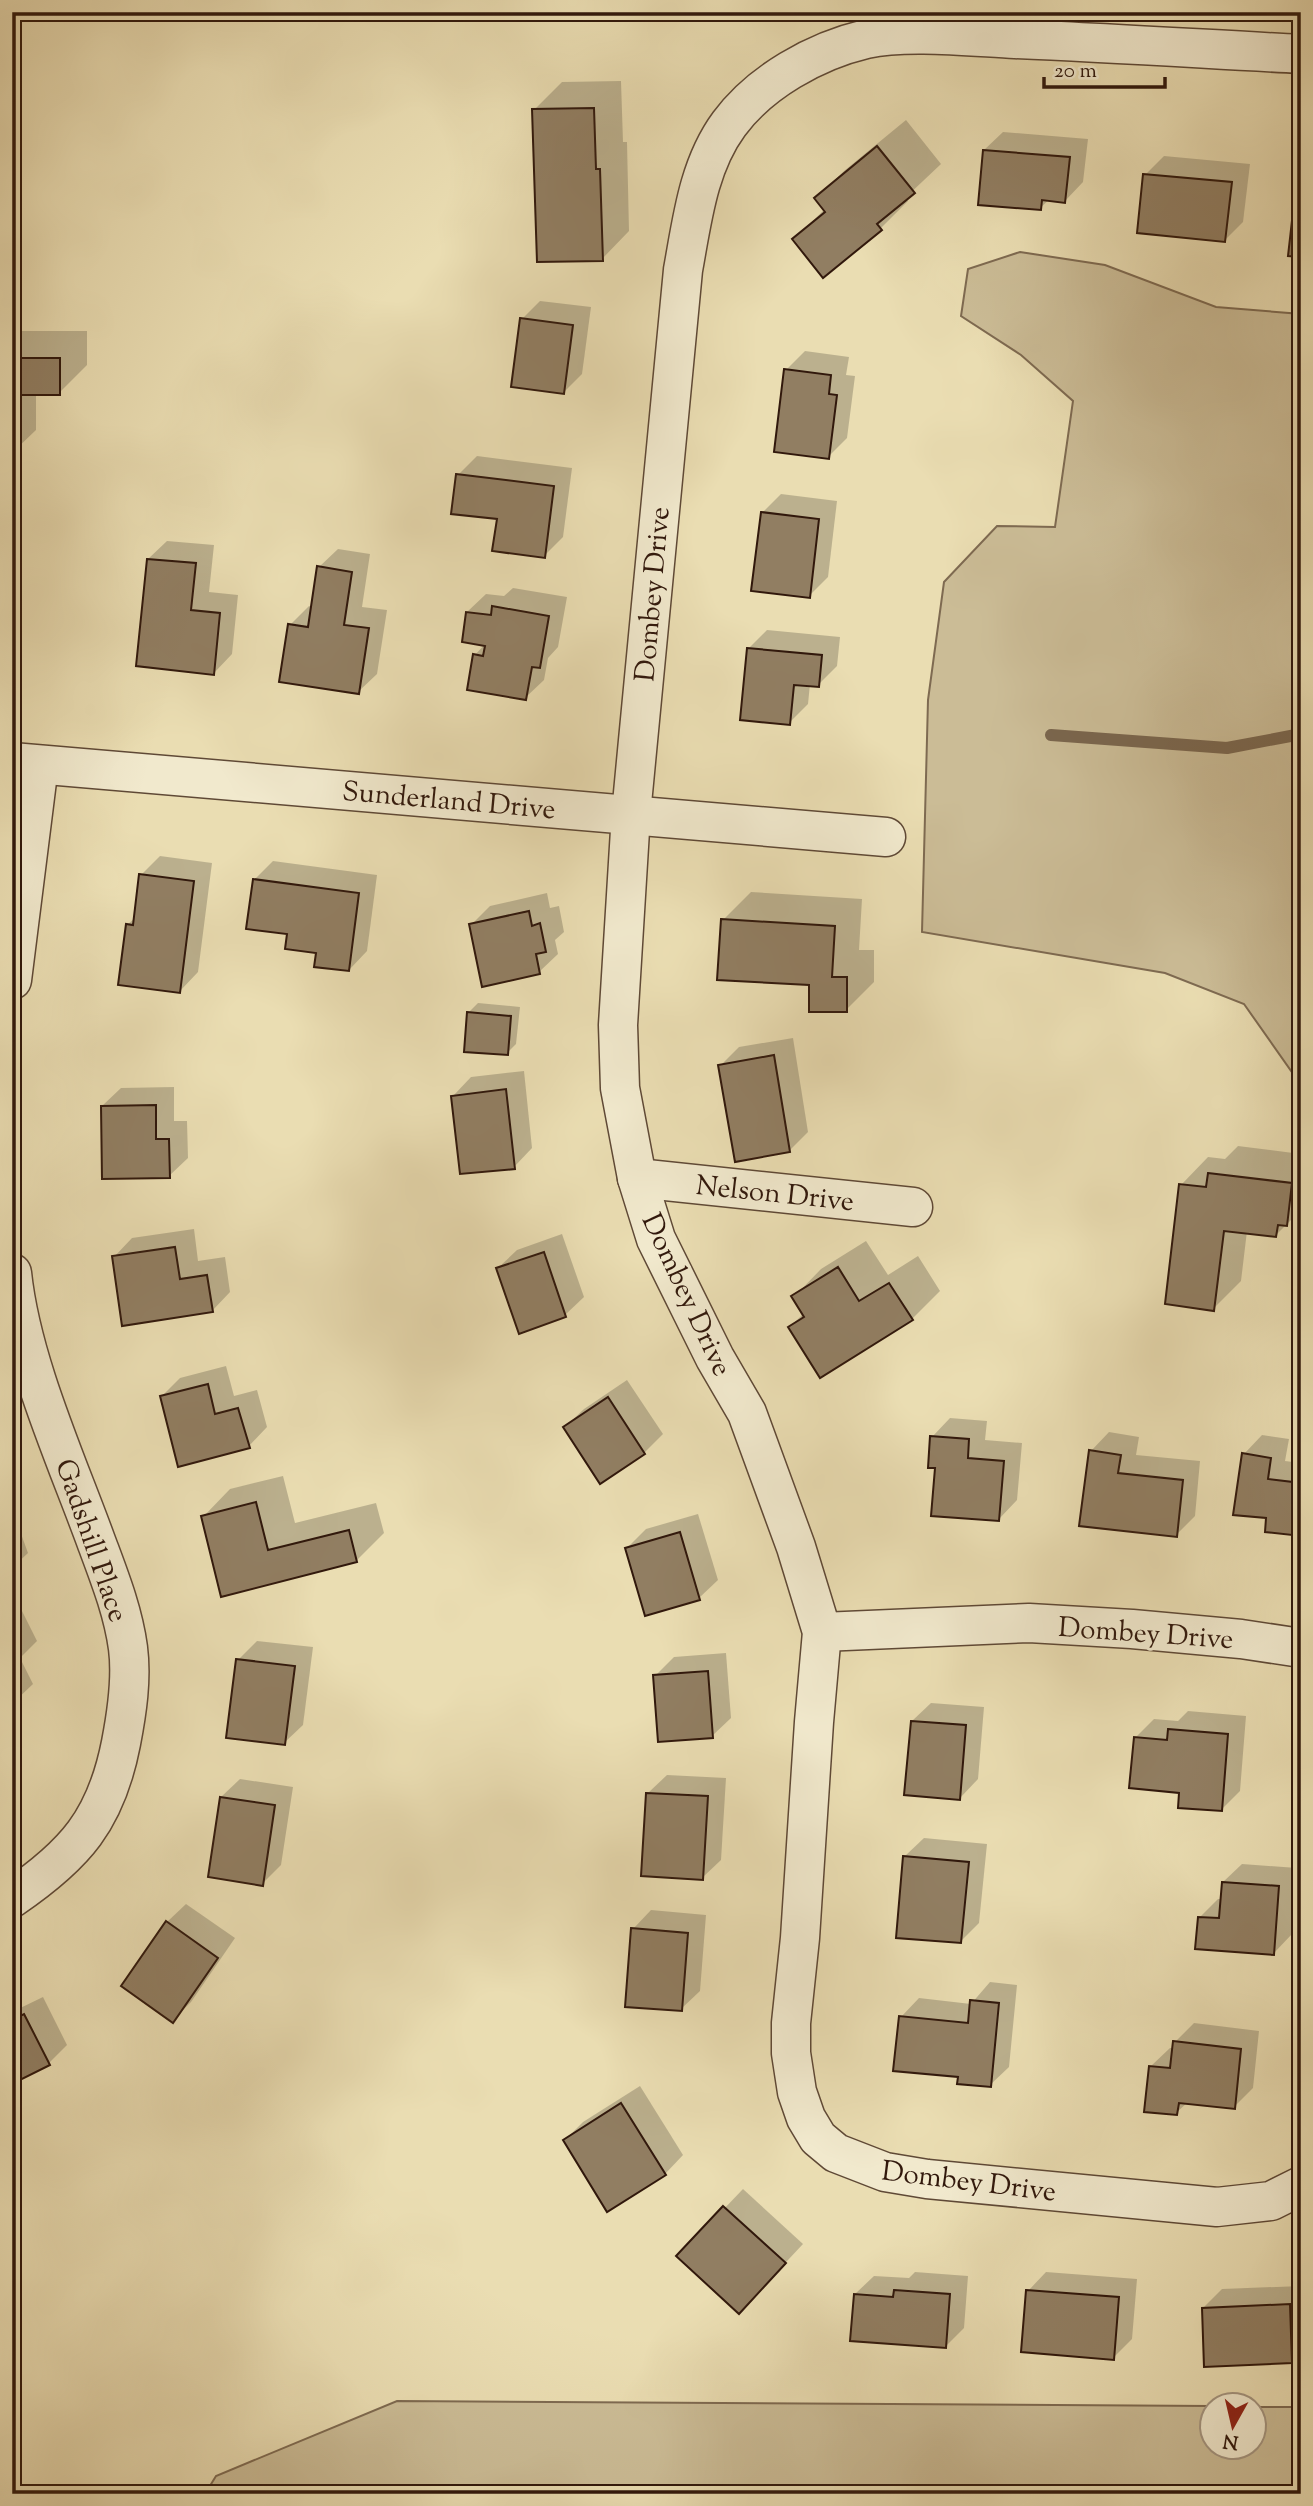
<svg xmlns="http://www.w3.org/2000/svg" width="1313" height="2506" font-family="'Sorts Mill Goudy',serif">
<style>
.green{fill:#cbbc96;stroke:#7e6a51;stroke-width:2}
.shadow{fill:#0003}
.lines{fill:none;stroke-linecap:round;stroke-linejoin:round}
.stream{stroke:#7a664e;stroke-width:12}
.building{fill:#917e62;stroke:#31180c;stroke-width:2}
.minor-casing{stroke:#5f4936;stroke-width:41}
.minor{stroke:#f1e9cd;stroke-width:38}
.labels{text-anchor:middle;stroke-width:6;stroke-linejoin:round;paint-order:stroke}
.street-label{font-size:28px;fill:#31180c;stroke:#f1e9cd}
</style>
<rect width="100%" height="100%" fill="#eaddb2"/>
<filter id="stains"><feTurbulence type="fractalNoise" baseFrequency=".00286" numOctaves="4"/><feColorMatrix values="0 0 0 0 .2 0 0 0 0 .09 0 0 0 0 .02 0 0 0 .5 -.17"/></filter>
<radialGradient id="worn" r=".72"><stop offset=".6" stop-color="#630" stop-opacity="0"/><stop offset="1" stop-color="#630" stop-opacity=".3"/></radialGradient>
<!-- green -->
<g class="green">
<path d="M1020,252L1105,265L1216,307L1301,314V1085L1244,1004L1165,973L922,932L928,700L944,582L997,526L1055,527L1073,401L1021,355L961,316L968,269Z"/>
<path d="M397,2401L1211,2406L1212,2446H1254V2407H1301V2494H205L216,2476Z"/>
</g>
<!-- shadow -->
<g class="shadow">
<path d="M12,12H20L12,22Z"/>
<path d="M621,81L623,142H627L629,231L602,259L534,110L562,82Z"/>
<path d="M906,120L941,164L905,198L908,201L881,228L824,276L794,239L825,209L817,198L844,171Z"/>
<path d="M1003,132L1088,139L1083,182L1065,201L1050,199L1040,208L984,150Z"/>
<path d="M1164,156L1250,164L1243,222L1225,240L1145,175Z"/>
<path d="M12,293H19V331H87V365L59,393H36V430L12,453Z"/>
<path d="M540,301L591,307L582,374L564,392L522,319Z"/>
<path d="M805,351L849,357L846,375L855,376L847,438L828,457L786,370Z"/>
<path d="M477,456L572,468L563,537L544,556L499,518L458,475Z"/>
<path d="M781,494L837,501L828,577L809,596L762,513Z"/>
<path d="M167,541L214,545L209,592L238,595L232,654L214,673L148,559Z"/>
<path d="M338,549L370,554L362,607L387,610L377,674L358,692L290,625L309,606L313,607L319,567Z"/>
<path d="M513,588L567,597L558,647L548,658L544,680L525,698L475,655L485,644L467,612L486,594L504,596Z"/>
<path d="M767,630L840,637L837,666L818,685L810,684L808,704L789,723L748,649Z"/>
<path d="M160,856L212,863L198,972L180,991L127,925L136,917L141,875Z"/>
<path d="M273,861L377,875L367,951L349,970L289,933L254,880Z"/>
<path d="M751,892L862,899L859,950H874V982L846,1010L723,920Z"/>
<path d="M547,893L550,908L559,906L564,932L555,940L558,954L539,972L471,925L490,906Z"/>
<path d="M478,1003L520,1007L516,1044L507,1053L469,1012Z"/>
<path d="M793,1038L808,1132L790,1150L720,1066L739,1047Z"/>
<path d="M524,1071L532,1148L514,1167L453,1096L471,1077Z"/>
<path d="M174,1087V1121H187L188,1158L169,1176L102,1106L121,1088Z"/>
<path d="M1238,1146L1301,1154V1210L1276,1235L1247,1231L1241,1281L1213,1309L1181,1185L1208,1157L1225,1159Z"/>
<path d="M194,1229L198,1261L225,1257L230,1292L212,1311L114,1257L132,1238Z"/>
<path d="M562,1234L584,1297L565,1315L498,1268L517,1250Z"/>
<path d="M866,1241L888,1275L918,1256L940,1291L912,1319L790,1327L804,1313L794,1297L821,1269Z"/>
<path d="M226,1366L234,1396L257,1390L267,1427L249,1446L161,1397L180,1378Z"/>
<path d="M627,1380L663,1434L644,1453L565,1427L584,1409Z"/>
<path d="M950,1418L987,1421L985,1440L1022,1443L1017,1500L999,1519L937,1467L932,1437Z"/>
<path d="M1109,1432L1139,1437L1136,1455L1200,1461L1195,1516L1176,1535L1091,1451Z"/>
<path d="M1262,1435L1289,1439L1285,1461L1301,1463V1534L1244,1454Z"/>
<path d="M283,1476L295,1523L376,1503L384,1533L357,1560L222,1594L203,1517L230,1489Z"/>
<path d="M12,1509L28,1553L12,1568Z"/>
<path d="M698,1514L718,1580L699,1598L627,1548L646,1529Z"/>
<path d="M20,1607L37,1641L20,1658L33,1684L12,1704V1611Z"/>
<path d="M257,1641L313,1647L303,1725L284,1743L238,1660Z"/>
<path d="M726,1653L731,1718L712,1736L655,1676L674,1657Z"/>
<path d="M931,1703L984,1707L978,1779L960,1798L912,1721Z"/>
<path d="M1188,1711L1246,1716L1240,1791L1221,1810L1181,1791L1135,1738L1154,1719L1178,1721Z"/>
<path d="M667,1775L726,1778L721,1860L702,1878L648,1793Z"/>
<path d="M240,1779L293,1787L281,1865L262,1884L221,1797Z"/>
<path d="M924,1838L987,1844L979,1923L960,1942L905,1856Z"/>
<path d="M1242,1864L1297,1868L1292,1934L1274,1953L1200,1917L1218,1899H1222L1223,1882Z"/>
<path d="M186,1904L235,1938L191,2002L173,2020L167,1922Z"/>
<path d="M651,1910L706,1915L700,1991L681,2009L633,1929Z"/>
<path d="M990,1982L1017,1985L1009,2067L990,2085L960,2075L901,2017L919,1998L971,2004Z"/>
<path d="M43,1997L67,2045L49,2063L12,2082V2012Z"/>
<path d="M1194,2023L1259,2031L1253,2088L1234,2107L1188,2102L1176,2113L1151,2066L1170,2048H1174L1175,2042Z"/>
<path d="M640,2086L683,2155L665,2174L565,2140L583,2122Z"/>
<path d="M743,2189L803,2244L757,2293L679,2256Z"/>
<path d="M915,2272L968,2276L964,2328L945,2347L855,2294L874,2276L909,2278Z"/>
<path d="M1046,2272L1137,2279L1132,2339L1113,2358L1028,2291Z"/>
<path d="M1301,2286V2353L1292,2362L1203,2308L1222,2289Z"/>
</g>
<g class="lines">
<!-- stream -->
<path class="stream" d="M1051,735L1227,748L1301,734"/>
</g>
<!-- building -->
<g class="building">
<path d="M594,108L596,169H600L603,261L537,262L532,109Z"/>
<path d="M877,146L915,193L877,224L882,230L823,278L792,239L825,212L814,198Z"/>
<path d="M983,150L1070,157L1065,203L1042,200L1041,210L978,205Z"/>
<path d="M1143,174L1232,182L1225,242L1137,233Z"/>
<path d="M1294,203L1301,204V257L1288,256Z"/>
<path d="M520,318L573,325L564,394L511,387Z"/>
<rect x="12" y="358" width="48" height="37"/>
<path d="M784,369L831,375L829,394L837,395L829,459L774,452Z"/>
<path d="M456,474L554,486L545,558L492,551L497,519L451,514Z"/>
<path d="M761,512L819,519L810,598L751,591Z"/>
<path d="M147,559L196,563L191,610L220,613L214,675L136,666Z"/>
<path d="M317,566L352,572L344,625L369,628L359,694L279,682L288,624L308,627Z"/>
<path d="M492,606L549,616L540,668L532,667L526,700L467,690L473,654L483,656L485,646L462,642L466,612L491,615Z"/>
<path d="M747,648L822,655L819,687L794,685L790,725L740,720Z"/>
<path d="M139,874L194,881L180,993L118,985L126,924L133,925Z"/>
<path d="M253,879L359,893L349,971L314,967L316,953L285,949L287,934L246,929Z"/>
<path d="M529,911L532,926L540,923L546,952L536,954L540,974L482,987L469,924Z"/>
<path d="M721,919L835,926L832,977H847V1012H809V985L717,980Z"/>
<path d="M467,1012L511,1016L508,1055L464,1052Z"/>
<path d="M774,1055L790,1152L735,1162L718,1065Z"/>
<path d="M506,1089L515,1169L460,1174L451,1096Z"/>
<path d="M156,1105V1139H169L170,1178L102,1179L101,1106Z"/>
<path d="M1208,1173L1292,1183L1287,1226L1278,1225L1276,1237L1224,1231L1214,1311L1165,1304L1179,1184L1206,1187Z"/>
<path d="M175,1247L180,1279L207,1275L213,1312L122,1326L112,1256Z"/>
<path d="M544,1252L566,1317L519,1334L496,1268Z"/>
<path d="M838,1267L859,1301L889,1283L913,1320L820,1378L788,1327L804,1317L791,1296Z"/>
<path d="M208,1384L215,1414L238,1408L250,1448L178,1467L160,1396Z"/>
<path d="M608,1397L645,1454L600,1484L563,1427Z"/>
<path d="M930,1436L969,1439L968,1458L1004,1461L999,1521L931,1516L935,1468H928Z"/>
<path d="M1089,1450L1121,1455L1118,1473L1183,1480L1177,1537L1079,1526Z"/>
<path d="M1242,1453L1271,1458L1268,1479L1301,1483V1536L1265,1532L1266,1518L1233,1515Z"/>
<path d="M256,1502L268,1550L349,1530L357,1562L221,1597L201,1516Z"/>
<path d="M680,1532L700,1600L645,1616L625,1548Z"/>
<path d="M236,1659L295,1666L285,1745L226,1738Z"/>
<path d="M708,1671L713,1738L658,1742L653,1675Z"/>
<path d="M911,1721L966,1725L960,1800L904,1795Z"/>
<path d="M1168,1729L1228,1734L1222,1811L1178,1808L1179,1793L1129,1788L1134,1737L1167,1740Z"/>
<path d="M646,1793L708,1796L703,1880L641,1876Z"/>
<path d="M220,1797L275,1805L263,1886L208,1877Z"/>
<path d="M903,1856L969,1862L961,1943L896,1938Z"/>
<path d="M1222,1882L1279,1886L1274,1955L1195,1949L1198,1917L1219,1918Z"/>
<path d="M166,1921L218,1958L173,2023L121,1986Z"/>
<path d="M631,1928L688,1933L682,2011L625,2007Z"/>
<path d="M970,2000L999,2003L991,2087L957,2084L958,2077L893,2071L899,2016L968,2023Z"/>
<path d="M24,2014L50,2065L12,2084V2020Z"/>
<path d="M1173,2041L1241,2049L1235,2109L1179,2103L1177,2115L1144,2112L1149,2066L1170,2068Z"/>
<path d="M621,2103L666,2175L607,2212L563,2140Z"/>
<path d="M723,2206L786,2263L739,2314L676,2256Z"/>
<path d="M894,2290L950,2294L946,2348L850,2341L854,2294L893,2297Z"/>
<path d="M1026,2290L1119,2297L1114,2360L1021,2352Z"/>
<path d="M1290,2304L1292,2363L1204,2367L1202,2308Z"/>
</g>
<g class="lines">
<defs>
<g id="minor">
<path d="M1301,54C1205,49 1110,43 1015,39C972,37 906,30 866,39C815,51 760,82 729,124C698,166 692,221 683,270L631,814L618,1025L620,1088L637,1178L656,1239L715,1358L747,1413L796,1547L822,1632L814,1722L800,1938L791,2023V2053L797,2092L806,2118L818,2138L836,2153L885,2172L927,2179L1217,2207L1271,2201L1301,2186"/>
<path d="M12,762L886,837"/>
<path d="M12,980L39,765"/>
<path d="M637,1178L913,1207"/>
<path d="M12,1273C21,1360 66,1459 96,1541C109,1576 123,1611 128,1648C132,1679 127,1712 121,1743C106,1820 75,1855 12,1898"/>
<path d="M822,1632L1029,1623L1132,1629L1241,1639L1301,1648"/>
</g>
</defs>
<!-- minor casing -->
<use href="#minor" class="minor-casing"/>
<!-- minor -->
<use href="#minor" class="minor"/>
</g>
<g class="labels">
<!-- street labels -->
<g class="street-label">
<text transform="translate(651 594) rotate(-85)" y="10">Dombey Drive</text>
<text transform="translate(449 799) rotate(5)" y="10">Sunderland Drive</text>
<text transform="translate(775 1192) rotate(6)" y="10">Nelson Drive</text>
<text transform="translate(688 1294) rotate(65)" y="10">Dombey Drive</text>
<text transform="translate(93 1540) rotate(71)" y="10">Gadshill Place</text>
<text transform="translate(1146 1632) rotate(4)" y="10">Dombey Drive</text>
<text transform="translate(969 2180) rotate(7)" y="10">Dombey Drive</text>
</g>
</g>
<!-- margin -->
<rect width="1313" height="2506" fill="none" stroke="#eaddb2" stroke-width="42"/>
<rect x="14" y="14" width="1285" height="2478" fill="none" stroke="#31180c" stroke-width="3.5"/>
<rect x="21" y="21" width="1271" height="2464" fill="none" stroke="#31180c" stroke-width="2"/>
<!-- north arrow -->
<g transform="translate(1233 2426) rotate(188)"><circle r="33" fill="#f1e9cd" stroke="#a49580" stroke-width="2"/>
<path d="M0-5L12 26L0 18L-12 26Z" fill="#8f2418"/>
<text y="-10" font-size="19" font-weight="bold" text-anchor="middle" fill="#31180c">N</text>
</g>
<!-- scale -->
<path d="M1044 77v10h121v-10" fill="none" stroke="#31180c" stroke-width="3.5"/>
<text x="1054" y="77" font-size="21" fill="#31180c" stroke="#f1e9cd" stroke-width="5" paint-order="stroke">20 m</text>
<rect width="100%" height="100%" filter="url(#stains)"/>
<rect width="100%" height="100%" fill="url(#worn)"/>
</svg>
